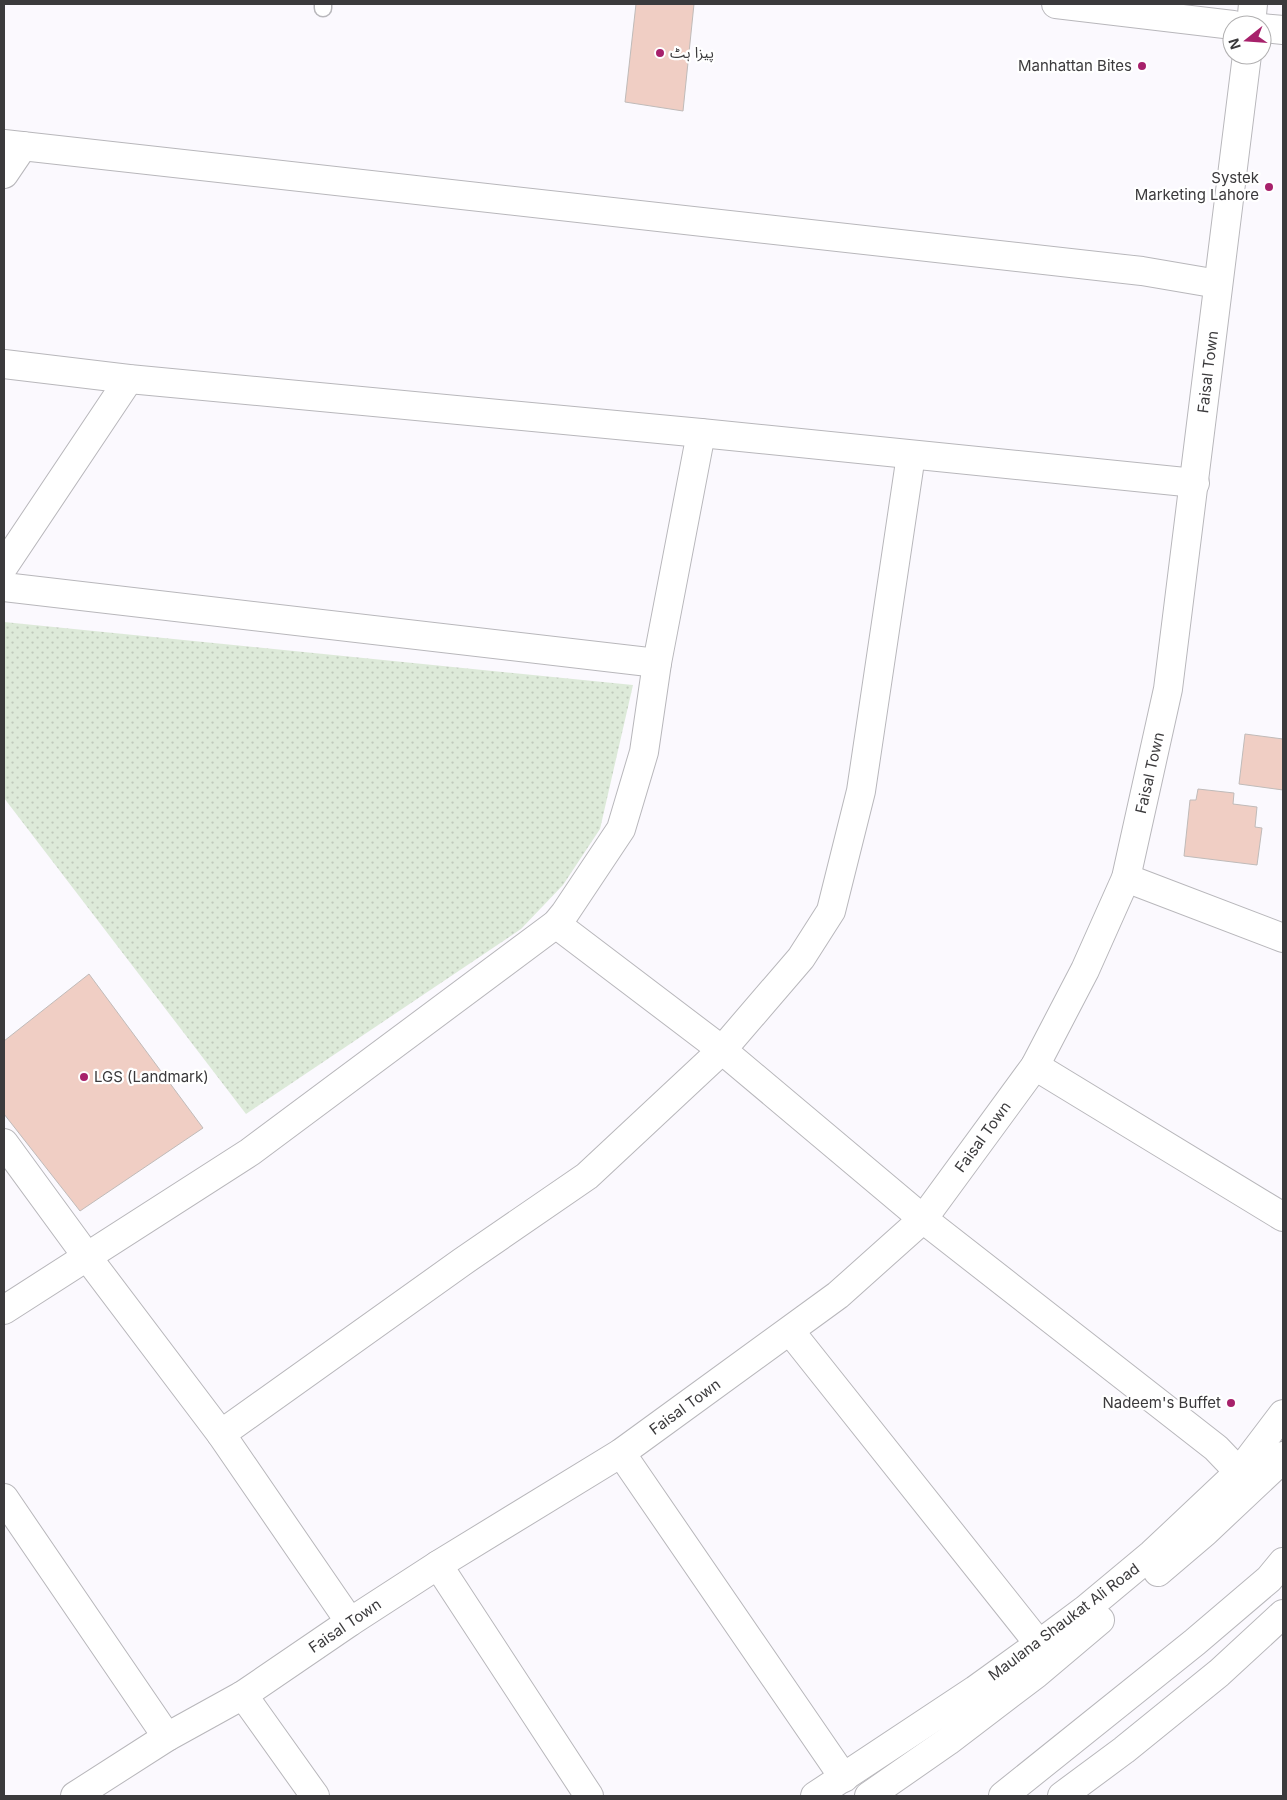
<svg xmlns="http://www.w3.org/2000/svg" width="1287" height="1800" font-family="Inter,'Noto Sans Arabic',sans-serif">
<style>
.grass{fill:url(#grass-dots)}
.building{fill:#f0cec4;stroke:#c0bbb9}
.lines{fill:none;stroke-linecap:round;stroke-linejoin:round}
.service-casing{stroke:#b8b7bb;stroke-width:19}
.minor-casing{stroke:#b8b7bb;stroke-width:30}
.primary-casing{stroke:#b8b7bb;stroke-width:30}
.service{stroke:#fff;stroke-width:16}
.minor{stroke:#fff;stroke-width:28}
.primary{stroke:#fff;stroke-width:28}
.poi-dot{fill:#a7216b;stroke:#fff;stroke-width:2}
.labels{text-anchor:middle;stroke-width:4.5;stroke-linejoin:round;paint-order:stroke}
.poi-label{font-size:15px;fill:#3b3a3c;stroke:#fff;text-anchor:end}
.street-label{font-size:15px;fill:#3b3a3c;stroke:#fff}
</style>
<defs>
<pattern id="grass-dots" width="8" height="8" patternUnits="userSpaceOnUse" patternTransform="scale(1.25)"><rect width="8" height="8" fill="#ddead9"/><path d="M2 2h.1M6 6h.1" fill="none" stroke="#bfc9bb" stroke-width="1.8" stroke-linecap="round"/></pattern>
</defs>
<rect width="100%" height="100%" fill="#fbf9fe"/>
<!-- grass -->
<path class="grass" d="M4,622L633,685L600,829L563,885L521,929L246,1114L4,798Z"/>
<!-- building -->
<g class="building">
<path d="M636,4H694L683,111L625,102Z"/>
<path d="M1245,734L1283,739V790L1239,784Z"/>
<path d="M1198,789L1234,793L1233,804L1257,807L1255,827L1262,828L1257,865L1184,856L1190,800H1196Z"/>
<path d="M89,974L203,1128L80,1211L4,1114V1041Z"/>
</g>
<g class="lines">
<defs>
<path id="service" d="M323,8V4"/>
<g id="minor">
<path d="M1056,4L1233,25"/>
<path d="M1251,25L1253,4"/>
<path d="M1262,28L1283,30"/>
<path d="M4,144L1142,271L1218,284"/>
<path d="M4,174L23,146"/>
<path d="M4,364L129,379L701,433L1195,483"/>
<path d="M4,566L129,379"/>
<path d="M4,587L657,663"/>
<path d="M1126,878L1283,938"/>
<path d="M556,924L722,1050L923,1219L1216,1448L1239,1472"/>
<path d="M1035,1066L1283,1217"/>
<path d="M4,1143L88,1258L221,1434L350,1622"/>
<path d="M4,1310L250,1152L556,924L565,913L621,829L644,752L657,663L701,433"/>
<path d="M790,1331L1039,1644"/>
<path d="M221,1434L462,1262L587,1176L722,1050L801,958L831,911L861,791L911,455"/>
<path d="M621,1453L844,1778"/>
<path d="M4,1498L167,1737"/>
<path d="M438,1565L589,1796"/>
<path d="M243,1695L315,1796"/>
<path d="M75,1796L167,1737L243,1695L350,1622L438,1565L621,1453L838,1295L923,1219L1035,1066L1085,970L1126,878L1168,689L1247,55"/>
</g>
<g id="primary">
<path d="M1158,1572L1205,1532L1273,1468L1283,1456"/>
<path d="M815,1796L975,1690L1039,1644L1086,1609L1152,1554L1239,1472L1283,1414"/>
<path d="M869,1796L948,1741L1036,1674L1100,1620"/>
<path d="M1003,1796L1195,1642L1269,1579L1283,1562"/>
<path d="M1062,1796L1124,1750L1219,1673L1283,1614"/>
</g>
</defs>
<!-- service casing -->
<use href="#service" class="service-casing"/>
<!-- minor casing -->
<use href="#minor" class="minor-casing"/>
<!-- primary casing -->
<use href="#primary" class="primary-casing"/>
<!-- service -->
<use href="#service" class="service"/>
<!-- minor -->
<use href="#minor" class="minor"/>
<!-- primary -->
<use href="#primary" class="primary"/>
</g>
<!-- markers -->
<g class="poi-dot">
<circle cx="660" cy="53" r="5"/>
<circle cx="1142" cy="66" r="5"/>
<circle cx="1269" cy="187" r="5"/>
<circle cx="84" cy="1077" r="5"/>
<circle cx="1231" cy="1403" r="5"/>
</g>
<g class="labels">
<!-- poi labels -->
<g class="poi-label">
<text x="670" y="58" text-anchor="start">پیزا ہٹ</text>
<text x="1132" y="71">Manhattan Bites</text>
<text x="1259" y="183">Systek<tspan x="1259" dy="17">Marketing Lahore</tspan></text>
<text x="94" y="1082" text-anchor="start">LGS (Landmark)</text>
<text x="1221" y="1408">Nadeem's Buffet</text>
</g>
<!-- street labels -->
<g class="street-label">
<text transform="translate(1208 372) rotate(-83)" y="5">Faisal Town</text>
<text transform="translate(1150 773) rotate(-77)" y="5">Faisal Town</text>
<text transform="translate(983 1137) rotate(-54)" y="5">Faisal Town</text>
<text transform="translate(685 1407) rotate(-36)" y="5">Faisal Town</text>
<text transform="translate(1064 1622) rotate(-37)" y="5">Maulana Shaukat Ali Road</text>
<text transform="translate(345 1626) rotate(-34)" y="5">Faisal Town</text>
</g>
</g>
<!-- border -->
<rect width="1287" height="1800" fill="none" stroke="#3b3a3c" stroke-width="10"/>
<!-- north arrow -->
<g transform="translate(1247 40) rotate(253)"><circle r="24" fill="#ffffff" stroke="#b1b0b1"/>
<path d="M0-4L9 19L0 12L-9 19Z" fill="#a7216b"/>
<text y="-8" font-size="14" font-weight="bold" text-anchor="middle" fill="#3b3a3c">N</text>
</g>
</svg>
